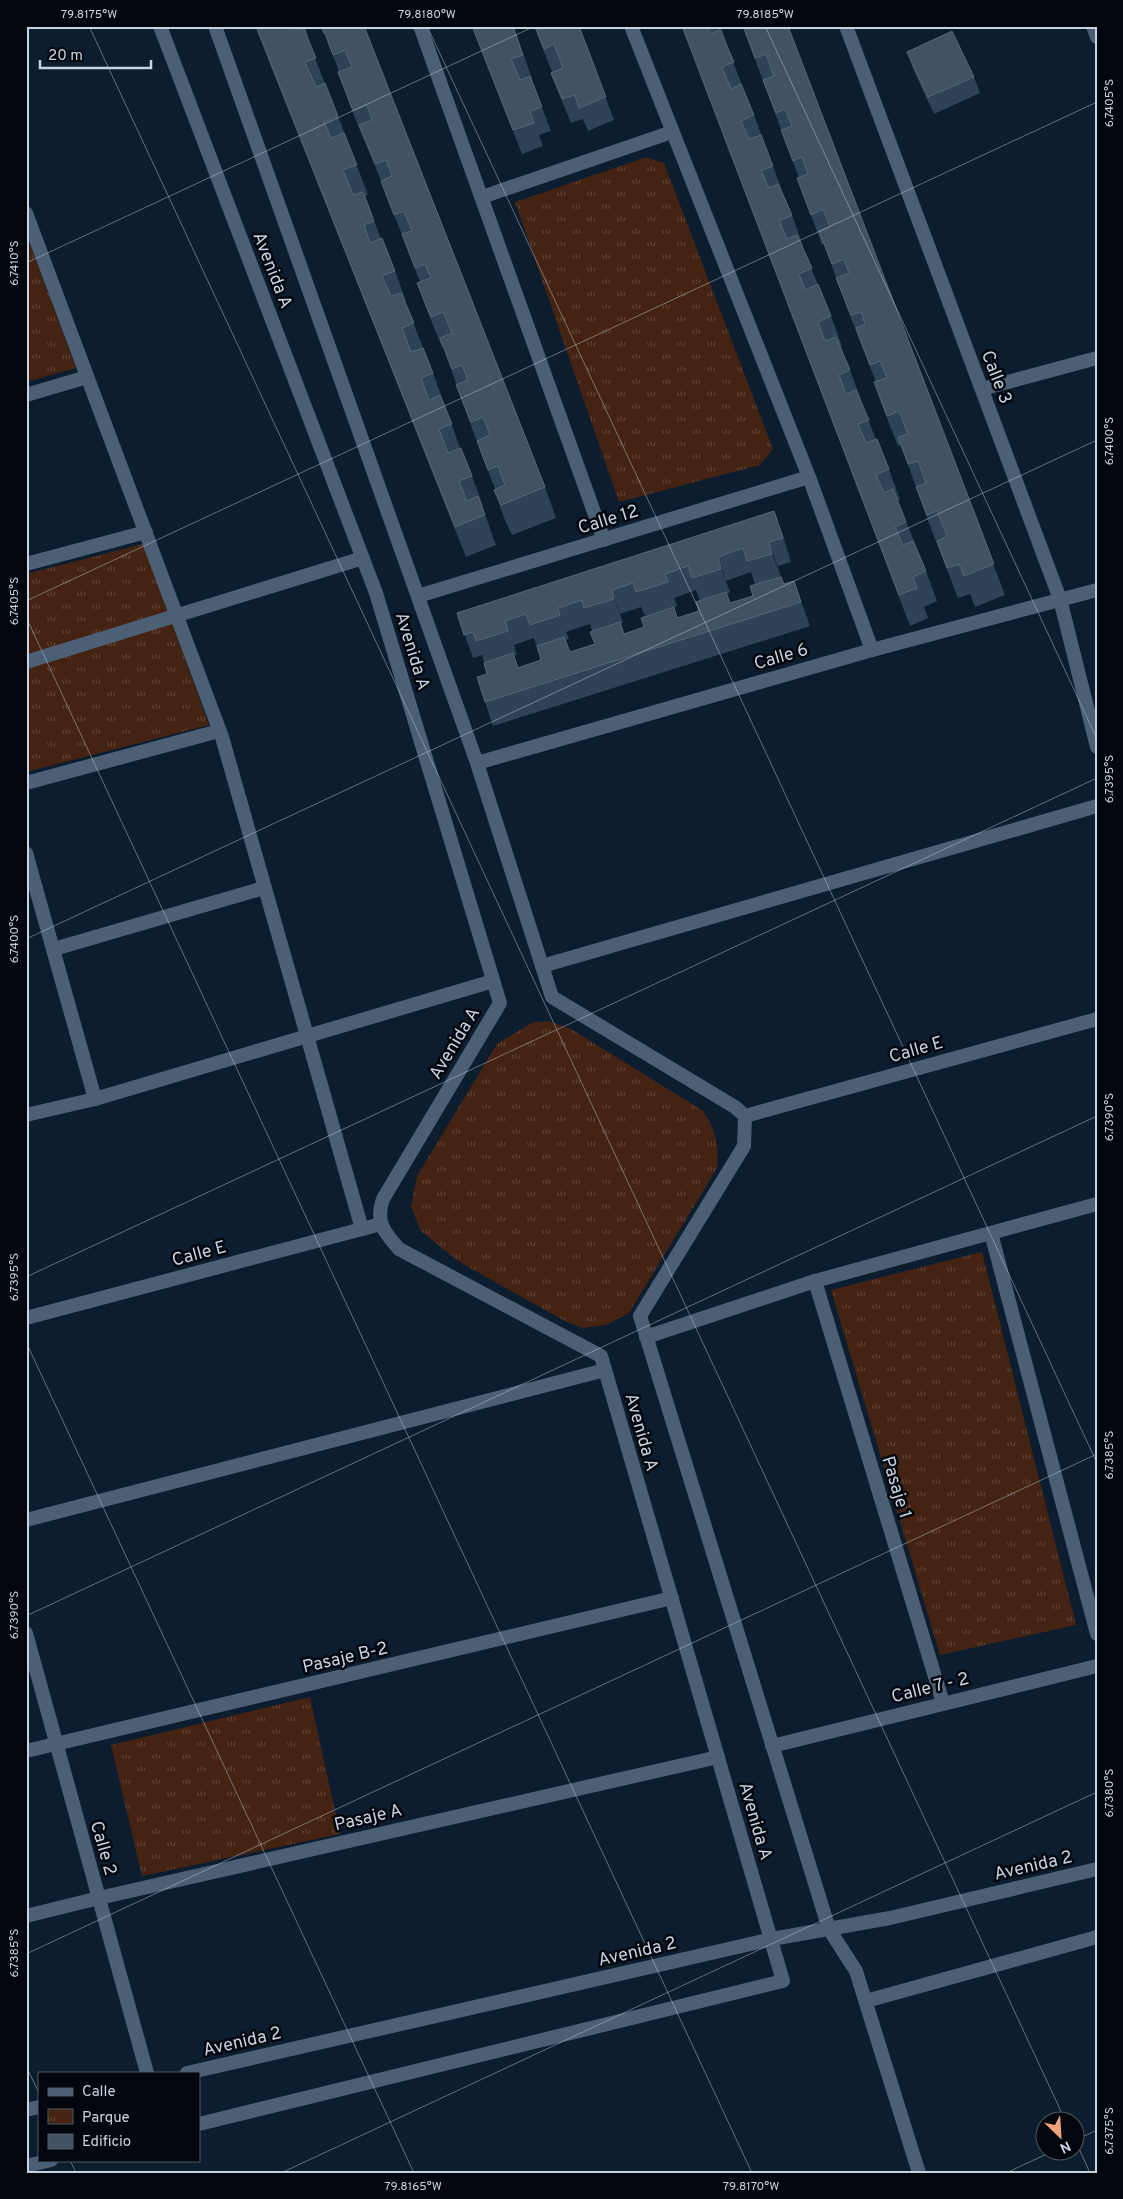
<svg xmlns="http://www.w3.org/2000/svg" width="1123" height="2199" font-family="Overpass,sans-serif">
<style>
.park{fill:url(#park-tufts)}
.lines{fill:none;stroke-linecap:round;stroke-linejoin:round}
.pedestrian{stroke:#4c6075;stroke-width:14}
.minor{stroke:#4c6075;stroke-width:14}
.wall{fill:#304255;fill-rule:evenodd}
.shaded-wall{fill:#1b2d3f}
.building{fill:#415264;stroke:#566677}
.ticks{fill:none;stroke:#c7d3df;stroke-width:1;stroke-opacity:0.45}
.labels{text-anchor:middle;stroke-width:5;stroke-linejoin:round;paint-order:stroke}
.street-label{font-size:18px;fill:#c7d3df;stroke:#02070e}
.neatline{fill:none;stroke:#c7d3df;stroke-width:2}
.ticks-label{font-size:12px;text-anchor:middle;fill:#c7d3df}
</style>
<defs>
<pattern id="park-tufts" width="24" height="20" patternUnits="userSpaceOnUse" patternTransform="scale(1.25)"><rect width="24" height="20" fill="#442312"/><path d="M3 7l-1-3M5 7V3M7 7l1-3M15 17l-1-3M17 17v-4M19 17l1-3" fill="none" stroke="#5e4234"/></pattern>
</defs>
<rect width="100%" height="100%" fill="#0b1d2e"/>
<!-- park -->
<g class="park">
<path d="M647,157L664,163L773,449L760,465L619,502L515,202Z"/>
<path d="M26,234L76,368L26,382Z"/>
<path d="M143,544L209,725L26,772V574Z"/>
<path d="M548,1021L571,1029L703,1111C716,1131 719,1144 717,1168L629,1313L606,1325L582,1328L561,1319L458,1261L421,1231L411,1207L417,1176L497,1044L533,1022Z"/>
<path d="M982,1252L1076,1625L940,1655L831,1290Z"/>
<path d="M310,1697L340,1834L142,1876L111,1745Z"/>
</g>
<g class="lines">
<!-- pedestrian -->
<g class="pedestrian">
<path d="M26,213L222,737L362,1229"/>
<path d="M26,395L87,377"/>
<path d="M26,564L146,532"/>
<path d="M26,662L363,558"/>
<path d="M26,783L219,731"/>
<path d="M26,853L95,1099"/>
<path d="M54,949L264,888"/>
<path d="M542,966L1097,806"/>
<path d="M26,1115L95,1099L493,981"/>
<path d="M991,1233L1097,1634"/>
<path d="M815,1281L943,1703"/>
<path d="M646,1337L815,1281L1097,1204"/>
<path d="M26,1520L605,1370"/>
<path d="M26,1751L672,1598"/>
<path d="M26,1916L99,1898L718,1757"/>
</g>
<!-- minor -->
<g class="minor">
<path d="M160,26L376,593L500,1003L383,1199C375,1222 384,1232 399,1249L601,1356L783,1981L199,2124"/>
<path d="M215,26L477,763L552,997L735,1107L745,1116L744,1146L640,1316L829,1929L856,1971L919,2173"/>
<path d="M420,26L604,540"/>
<path d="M631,26L809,477L872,650"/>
<path d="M846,26L1060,599L1097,747"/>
<path d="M1093,26L1097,37"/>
<path d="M482,197L672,132"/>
<path d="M982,389L1097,358"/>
<path d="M418,596L809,477"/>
<path d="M477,763L872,650L1097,590"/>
<path d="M745,1116L1097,1019"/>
<path d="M26,1318L381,1224"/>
<path d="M26,1633L147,2073"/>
<path d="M772,1746L1097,1666"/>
<path d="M866,2001L1097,1937"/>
<path d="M187,2073L772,1939L890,1918L1097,1869"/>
<path d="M26,2110L39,2107"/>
<path d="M26,2166L51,2160"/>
</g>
</g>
<!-- wall -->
<g class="wall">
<path d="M255,26H305L308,36L307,37L325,84L338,116L368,195L365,196L381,239L395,271L406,301L405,302L433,373L460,448L472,476L483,506H482L496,545L466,557Z"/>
<path d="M320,26H364L545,487L556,518L512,535L505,520L494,490L495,489L467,415L443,346L442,347L428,313L417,283L420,282L406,245L365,140H364L349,103L338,72H339L325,33L323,34Z"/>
<path d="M472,26H513L532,78L531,79L551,131L539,135L543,146L522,154Z"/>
<path d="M534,26H579L614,120L588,131L583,119L571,123L560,96L551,73L552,72Z"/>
<path d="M682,26H721L726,42H725L754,115L784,196L792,215L803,246H802L831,316L842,346L840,347L850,370L861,400H860L876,439L889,469L900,500L898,501L926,571L937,601L924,607L928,618L910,626Z"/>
<path d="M788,26L1005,595L975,607L970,594L958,598L927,518L901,445L898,446L885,413L874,382H876L847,308L824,244L822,245L797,178H799L752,51Z"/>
<path d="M907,52L974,77L980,93L934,114L913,69Z"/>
<path d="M783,535L791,562L778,566L781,577L784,584L794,581L810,626L493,726L485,702L487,674L484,663L482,655L473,658L457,613ZM751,572L755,585L753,596L730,603L727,594L730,592L726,581ZM696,590L700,601L699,611L678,618L624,634L620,624L623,623L620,614L641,607L645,616L677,606L674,598ZM590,624L592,631L595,644L570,652L566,640L569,639L566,632ZM534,638L541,660L518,667L514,655H517L514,645Z"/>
</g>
<!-- shaded-wall -->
<g class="shaded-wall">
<path d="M774,511L783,535L791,562Z"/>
<path d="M769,542L778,566L781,577L772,554Z"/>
<path d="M718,557L726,581L730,592L721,569Z"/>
<path d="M612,590L623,623L614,599Z"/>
</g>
<!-- building -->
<g class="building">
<path d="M256,26H292L294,31L303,27L316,58L305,62L316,87L325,83L338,116L324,122L331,138L344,133L357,165L343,170L353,195L363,192L374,221L364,225L370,243L382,238L395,271L382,276L391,296L401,293L414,323L402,328L411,352L423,348L433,373L421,378L429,400L440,395L452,424L439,429L448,453L461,448L472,476L459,481L467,501L478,496L485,515L455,527Z"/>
<path d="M322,26H364L545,487L501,505L494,490L505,485L498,466L488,470L477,441L490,435L483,417L471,422L456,385L468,380L462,365L452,369L440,338L452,333L443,312L431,317L417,283L431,278L425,264L415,268L402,234L412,231L404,211L394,215L381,181L392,176L386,160L375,164L359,125L372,120L367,105L353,110L338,72L352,67L345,50L333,55Z"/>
<path d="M472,26H501L502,29L508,26H513L523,55L511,59L520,80L530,76L542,107L530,111L534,123L513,130Z"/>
<path d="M535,26H579L606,97L579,108L575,95L562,99L551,73L563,68L554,44L544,49Z"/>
<path d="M682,26H707L710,34L720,30L734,62L722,67L731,89L741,84L754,115L741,121L749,139L761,135L773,166L761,171L769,188L778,184L792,215L779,221L787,239L797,235L812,268L799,274L805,290L818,284L831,316L818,322L825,341L836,337L850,370L839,375L846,394L856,390L869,420L858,424L866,443L877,439L889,469L876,475L884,493L893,489L906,522L895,527L903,545L913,541L926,571L913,577L917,588L899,595Z"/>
<path d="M743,26H788L994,564L964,576L959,564L947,568L937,541L947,536L937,511L927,515L916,487L926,483L918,461L908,464L898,437L908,434L899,411L887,416L874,382L887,378L880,361L870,365L856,328L865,324L861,312L851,315L836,278L849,273L844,259L832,264L819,231L830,227L823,209L811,215L797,178L808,174L802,157L793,161L781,130L792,126L785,109L776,113L763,80L774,76L766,54L755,58Z"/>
<path d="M952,31L974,77L928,97L907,52Z"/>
<path d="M774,511L783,538L769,542L772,554L747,561L743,548L718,557L721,569L692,578L688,566L665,574L668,582L636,592L633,583L612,590L614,599L584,608L582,600L558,608L560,615L530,625L526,614L505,621L508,631L476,641L473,632L464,635L457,613Z"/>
<path d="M781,577L784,584L794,581L801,602L485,702L477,677L487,674L484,663L513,653L518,668L541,660L537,646L564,637L570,652L595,644L590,632L620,622L624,634L644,627L641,618L674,607L677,618L699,611L696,602L726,592L730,603L753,596L750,586Z"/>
</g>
<!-- ticks -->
<path class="ticks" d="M89,26L1066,2122M427,26L1097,1463M765,26L1097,739M26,263L535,26M26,601L1097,102M26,617L752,2173M26,939L1097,440M26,1277L1097,778M26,1342L414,2173M26,1616L1097,1116M26,1954L1097,1454M26,2066L39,2093M1076,2140L1097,2130M1076,2142L1090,2173M70,2160L76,2173M281,2173L1097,1792M1006,2173L1051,2152"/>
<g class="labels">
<!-- street labels -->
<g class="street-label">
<text transform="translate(273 270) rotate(69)" y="6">Avenida A</text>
<text transform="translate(997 377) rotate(69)" y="6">Calle 3</text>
<text transform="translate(608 519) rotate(-17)" y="6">Calle 12</text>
<text transform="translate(413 651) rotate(73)" y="6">Avenida A</text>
<text transform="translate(781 656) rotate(-16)" y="6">Calle 6</text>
<text transform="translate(454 1043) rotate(-59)" y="6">Avenida A</text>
<text transform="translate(916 1049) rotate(-16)" y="6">Calle E</text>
<text transform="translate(199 1253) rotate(-15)" y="6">Calle E</text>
<text transform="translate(642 1432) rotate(74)" y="6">Avenida A</text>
<text transform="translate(897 1487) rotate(73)" y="6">Pasaje 1</text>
<text transform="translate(345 1657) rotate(-13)" y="6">Pasaje B-2</text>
<text transform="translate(930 1687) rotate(-14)" y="6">Calle 7 - 2</text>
<text transform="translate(368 1817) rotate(-13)" y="6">Pasaje A</text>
<text transform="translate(756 1821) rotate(74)" y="6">Avenida A</text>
<text transform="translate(104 1848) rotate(74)" y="6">Calle 2</text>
<text transform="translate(1033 1865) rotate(-13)" y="6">Avenida 2</text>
<text transform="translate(637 1951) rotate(-13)" y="6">Avenida 2</text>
<text transform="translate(242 2041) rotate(-13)" y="6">Avenida 2</text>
</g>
</g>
<!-- border -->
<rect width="1123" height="2199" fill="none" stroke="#02070e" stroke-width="55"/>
<!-- legend -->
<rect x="38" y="2072" width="162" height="90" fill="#02070e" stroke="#515962"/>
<rect x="48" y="2088" width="25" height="8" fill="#4c6075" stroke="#515962"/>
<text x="82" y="2096" font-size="15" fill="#c7d3df">Calle</text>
<rect x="48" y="2109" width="25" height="15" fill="url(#park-tufts)" stroke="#515962"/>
<text x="82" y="2122" font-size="15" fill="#c7d3df">Parque</text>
<rect x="48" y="2134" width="25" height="15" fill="#415264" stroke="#515962"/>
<text x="82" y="2146" font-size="15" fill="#c7d3df">Edificio</text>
<!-- north arrow -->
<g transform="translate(1060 2136) rotate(155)"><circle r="24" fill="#02070e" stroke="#515962"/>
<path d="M0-4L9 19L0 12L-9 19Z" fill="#f1a27b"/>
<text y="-8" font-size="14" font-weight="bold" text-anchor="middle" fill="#c7d3df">N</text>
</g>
<!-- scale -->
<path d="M40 60v8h111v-8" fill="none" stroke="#c7d3df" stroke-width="2.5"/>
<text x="48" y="60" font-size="15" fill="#c7d3df" stroke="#02070e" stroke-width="4" paint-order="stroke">20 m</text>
<rect x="28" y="28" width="1068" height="2144" class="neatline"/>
<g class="ticks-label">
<text x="89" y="18">79.8175°W</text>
<text x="427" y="18">79.8180°W</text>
<text x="765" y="18">79.8185°W</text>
<text transform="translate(1109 103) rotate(-90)" y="4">6.7405°S</text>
<text transform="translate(14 263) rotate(-90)" y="4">6.7410°S</text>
<text transform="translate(1109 441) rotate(-90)" y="4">6.7400°S</text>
<text transform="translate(14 601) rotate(-90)" y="4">6.7405°S</text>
<text transform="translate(1109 779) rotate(-90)" y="4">6.7395°S</text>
<text transform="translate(14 939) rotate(-90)" y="4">6.7400°S</text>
<text transform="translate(1109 1117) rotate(-90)" y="4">6.7390°S</text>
<text transform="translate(14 1277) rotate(-90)" y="4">6.7395°S</text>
<text transform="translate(1109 1455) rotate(-90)" y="4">6.7385°S</text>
<text transform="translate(14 1615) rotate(-90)" y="4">6.7390°S</text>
<text transform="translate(1109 1793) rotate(-90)" y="4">6.7380°S</text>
<text transform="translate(14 1953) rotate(-90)" y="4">6.7385°S</text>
<text transform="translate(1109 2131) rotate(-90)" y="4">6.7375°S</text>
<text x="413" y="2190">79.8165°W</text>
<text x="751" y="2190">79.8170°W</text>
</g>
</svg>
